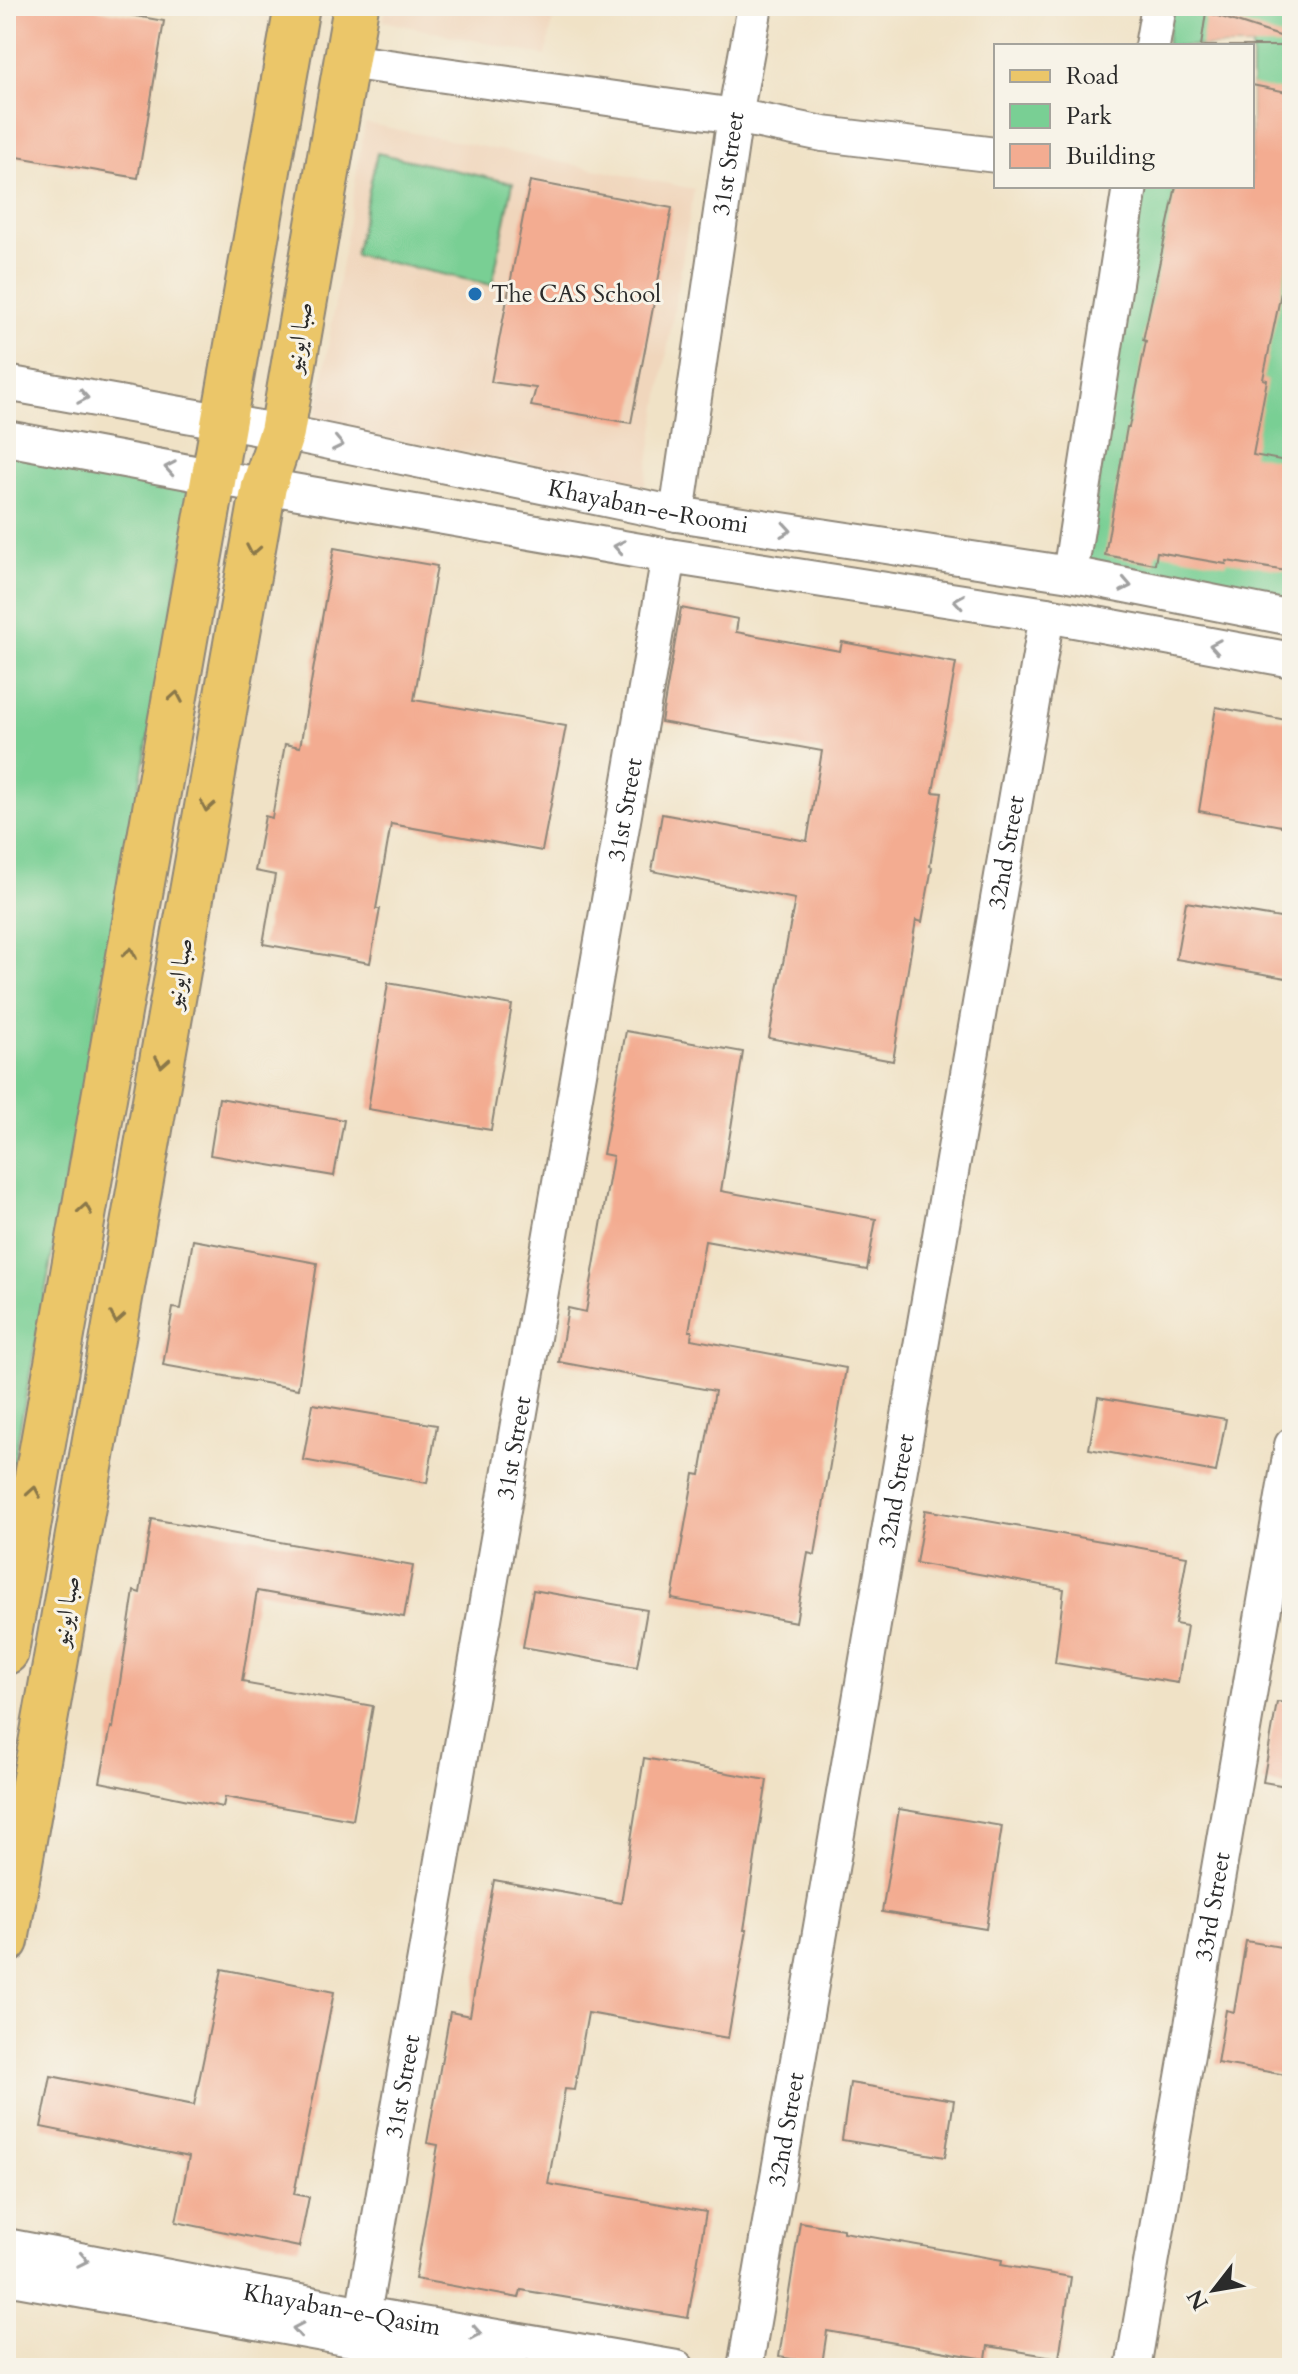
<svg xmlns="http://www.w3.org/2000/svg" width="1298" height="2374" font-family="Cardo,Amiri,serif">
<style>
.built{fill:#f0d6bc}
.green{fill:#79cf94;stroke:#527d60;stroke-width:2}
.building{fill:#f3ac91}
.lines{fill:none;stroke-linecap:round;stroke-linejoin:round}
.minor-casing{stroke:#8e8678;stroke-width:38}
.major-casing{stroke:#8e8678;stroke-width:48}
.minor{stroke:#fff;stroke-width:34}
.major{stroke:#ebc669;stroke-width:44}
.oneway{stroke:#a0a0a0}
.oneway2{stroke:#8b784a}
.poi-dot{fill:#1f6fb2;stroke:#f7f3e8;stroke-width:3}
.labels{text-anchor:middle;stroke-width:6;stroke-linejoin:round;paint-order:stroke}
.street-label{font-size:24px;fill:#2b2b2b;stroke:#f7f3e8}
.poi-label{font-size:24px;fill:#2b2b2b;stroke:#f7f3e8;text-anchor:start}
</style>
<rect width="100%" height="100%" fill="#f7f3e8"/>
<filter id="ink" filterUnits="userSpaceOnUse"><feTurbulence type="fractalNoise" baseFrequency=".0125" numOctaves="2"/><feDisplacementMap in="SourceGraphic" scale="16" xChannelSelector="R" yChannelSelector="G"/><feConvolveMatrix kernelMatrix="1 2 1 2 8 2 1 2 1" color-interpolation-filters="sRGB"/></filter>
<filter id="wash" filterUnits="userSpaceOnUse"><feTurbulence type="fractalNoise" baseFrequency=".006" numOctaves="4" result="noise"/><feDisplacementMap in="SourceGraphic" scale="32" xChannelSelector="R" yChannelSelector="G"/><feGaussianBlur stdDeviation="1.8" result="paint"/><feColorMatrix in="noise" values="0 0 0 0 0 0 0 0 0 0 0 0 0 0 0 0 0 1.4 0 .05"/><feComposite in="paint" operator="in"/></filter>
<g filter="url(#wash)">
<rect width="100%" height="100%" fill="#f0e2c6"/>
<!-- built -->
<g class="built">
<path d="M386,6H555L546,56L383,21Z"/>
<path d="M365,123L694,189L645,485L315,425Z"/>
</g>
<!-- green -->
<g class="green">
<path d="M1173,6H1292V599L1086,560L1144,186H1252V46H1166Z"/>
<path d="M377,153L513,183L492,285L355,255Z"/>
<path d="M6,453L195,487L6,1503Z"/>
</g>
<g id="blocks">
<!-- building -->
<g class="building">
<path d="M6,6H80L164,21L138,178L6,155Z"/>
<path d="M1206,12L1292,40V46H1201Z"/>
<path d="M1252,85L1292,93V240L1263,379L1267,380L1253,455L1292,462V572L1227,561L1226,564L1157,552L1155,564L1105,555L1127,427H1129L1146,341L1143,340L1176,186H1252Z"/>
<path d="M530,181L672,208L631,423L531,406L536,388L491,382Z"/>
<path d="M334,548L437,566L414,700L566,726L542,851L391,824L376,909H380L370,963L263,944L275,875L255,871L265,816L272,818L285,744L300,747Z"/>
<path d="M681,608L738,619L736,632L840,651L842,642L956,663L933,792L942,793L930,866L932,867L922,922L916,920L893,1061L769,1038L795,899L652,871L662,814L807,841L822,751L661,722Z"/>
<path d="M1216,707L1292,721V828L1199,811Z"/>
<path d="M1186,902L1292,920V979L1176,959Z"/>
<path d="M388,983L512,1005L491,1130L368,1109Z"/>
<path d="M626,1031L743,1052L721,1191L876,1219L867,1270L705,1241L689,1331H692L691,1339L846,1368L815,1555L808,1553L796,1622L672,1599L694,1474L700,1475L715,1391L559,1362L568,1308L586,1312L613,1156L603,1154Z"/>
<path d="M219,1098L344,1120L334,1176L210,1155Z"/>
<path d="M193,1240L317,1263L298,1389L163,1365L173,1308L181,1309Z"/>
<path d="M1098,1397L1226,1419L1216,1472L1089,1449Z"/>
<path d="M313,1404L437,1425L427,1483L303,1460Z"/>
<path d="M925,1510L1187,1556L1175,1624L1187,1626L1178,1683L1055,1663L1064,1589L916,1563Z"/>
<path d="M152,1519L413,1566L404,1617L257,1591L242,1681L248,1682V1684L373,1706L353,1820L225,1797L223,1807L100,1782L111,1727L113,1728L134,1591L140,1593Z"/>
<path d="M533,1590L647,1610L637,1667L523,1647Z"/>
<path d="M1277,1702L1292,1703V1787L1263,1782Z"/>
<path d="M644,1758L767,1780L744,1930H747L728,2038L588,2013L574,2090L565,2089L548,2184L706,2212L688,2318L521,2290L519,2298L415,2279L438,2145L427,2143L450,2012L470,2016L494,1880L621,1903Z"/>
<path d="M899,1809L1002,1826L986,1929L882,1912Z"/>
<path d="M1246,1941L1292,1949V2076L1217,2063L1226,2010L1234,2012Z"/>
<path d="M222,1969L334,1992L294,2194L309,2197L299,2247L176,2222L189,2157L41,2127L51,2076L194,2105Z"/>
<path d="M850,2083L954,2100L945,2157L842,2140Z"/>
<path d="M800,2222L843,2229V2232L1002,2260L1001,2265L1071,2277L1059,2358L988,2346L986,2359L827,2331L822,2364L779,2357Z"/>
</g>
</g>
</g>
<g filter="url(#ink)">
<use href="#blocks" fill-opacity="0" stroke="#8e8678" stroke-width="2"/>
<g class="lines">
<defs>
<g id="minor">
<path d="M1152,46L1159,6"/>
<path d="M346,61L735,116L823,134L996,155"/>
<path id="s1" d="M6,383L282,432L677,514L1070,574L1292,618"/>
<path d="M6,438L264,486L669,556L1047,615L1292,660"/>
<path id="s2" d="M677,514L735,116L755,6"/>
<path d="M1070,574L1130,186"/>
<path id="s3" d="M6,2246L363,2314L677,2368"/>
<path d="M6,2277L512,2368"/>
<path id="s4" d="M356,2340L363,2314L669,556"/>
<path id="s5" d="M745,2368L1047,615"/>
<path id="s6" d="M1133,2368L1292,1445"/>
</g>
<g id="major">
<path d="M6,1652L297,6"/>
<path d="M6,1941L264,486L282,432L356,6"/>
</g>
</defs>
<!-- minor casing -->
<use href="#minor" class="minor-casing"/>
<!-- major casing -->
<use href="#major" class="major-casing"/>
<!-- minor -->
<use href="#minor" class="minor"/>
<!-- major -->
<use href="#major" class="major"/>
</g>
<!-- one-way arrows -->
<defs><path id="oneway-chevron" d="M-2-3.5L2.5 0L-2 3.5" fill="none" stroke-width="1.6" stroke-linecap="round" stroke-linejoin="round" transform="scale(2)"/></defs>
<g class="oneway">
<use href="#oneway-chevron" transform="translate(83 397) rotate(10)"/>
<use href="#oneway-chevron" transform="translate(338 444) rotate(12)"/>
<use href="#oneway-chevron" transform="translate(170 468) rotate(-170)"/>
<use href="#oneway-chevron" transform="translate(786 530) rotate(9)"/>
<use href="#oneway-chevron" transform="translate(619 547) rotate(-170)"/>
<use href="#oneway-chevron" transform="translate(1126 585) rotate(11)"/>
<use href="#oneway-chevron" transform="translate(959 601) rotate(-171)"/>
<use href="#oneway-chevron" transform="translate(1215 646) rotate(-170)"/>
<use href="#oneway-chevron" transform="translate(83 2260) rotate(11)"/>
<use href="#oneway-chevron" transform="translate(298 2329) rotate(-170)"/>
<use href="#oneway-chevron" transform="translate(476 2333) rotate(10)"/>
</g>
<g class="oneway2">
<use href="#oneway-chevron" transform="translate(253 550) rotate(100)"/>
<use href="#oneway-chevron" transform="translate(176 697) rotate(-80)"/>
<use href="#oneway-chevron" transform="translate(207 806) rotate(100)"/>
<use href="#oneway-chevron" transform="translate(130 953) rotate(-80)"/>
<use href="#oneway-chevron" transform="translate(162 1062) rotate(100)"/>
<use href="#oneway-chevron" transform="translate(85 1209) rotate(-80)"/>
<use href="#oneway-chevron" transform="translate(117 1318) rotate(100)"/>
<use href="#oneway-chevron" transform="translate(34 1492) rotate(-80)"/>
</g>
</g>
<!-- markers -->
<circle class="poi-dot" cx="475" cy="294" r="8"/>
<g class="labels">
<!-- street labels -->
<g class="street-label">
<text dy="8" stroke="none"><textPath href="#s2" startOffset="354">31st Street</textPath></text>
<text transform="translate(298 337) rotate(-80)" y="8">صبا ایونیو</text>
<text dy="8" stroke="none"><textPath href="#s1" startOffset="654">Khayaban-e-Roomi</textPath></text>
<text dy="8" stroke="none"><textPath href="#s4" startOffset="1554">31st Street</textPath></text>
<text dy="8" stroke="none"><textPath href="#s5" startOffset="1538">32nd Street</textPath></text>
<text transform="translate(178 973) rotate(-80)" y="8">صبا ایونیو</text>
<text dy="8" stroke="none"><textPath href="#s4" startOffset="906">31st Street</textPath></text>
<text dy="8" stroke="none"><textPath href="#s5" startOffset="890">32nd Street</textPath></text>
<text transform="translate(65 1611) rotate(-80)" y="8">صبا ایونیو</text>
<text dy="8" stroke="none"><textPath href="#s6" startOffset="468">33rd Street</textPath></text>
<text dy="8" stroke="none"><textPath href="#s4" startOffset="258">31st Street</textPath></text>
<text dy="8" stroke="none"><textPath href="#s5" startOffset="242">32nd Street</textPath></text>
<text dy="8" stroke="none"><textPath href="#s3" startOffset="342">Khayaban-e-Qasim</textPath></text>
</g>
<!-- poi labels -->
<g class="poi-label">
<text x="491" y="302">The CAS School</text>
</g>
</g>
<!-- margin -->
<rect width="1298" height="2374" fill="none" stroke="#f7f3e8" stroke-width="32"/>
<!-- legend -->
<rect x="994" y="44" width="260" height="144" fill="#f7f3e8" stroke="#a5a39c" stroke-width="2"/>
<rect x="1010" y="70" width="40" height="12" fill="#ebc669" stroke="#a5a39c" stroke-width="2"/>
<text x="1066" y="84" font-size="24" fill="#2b2b2b">Road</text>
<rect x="1010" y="104" width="40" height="24" fill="#79cf94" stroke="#a5a39c" stroke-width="2"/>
<text x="1066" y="124" font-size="24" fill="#2b2b2b">Park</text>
<rect x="1010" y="144" width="40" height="24" fill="#f3ac91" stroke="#a5a39c" stroke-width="2"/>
<text x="1066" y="164" font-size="24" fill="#2b2b2b">Building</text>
<!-- north arrow -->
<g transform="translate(1214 2290) rotate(239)" stroke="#f7f3e8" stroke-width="6" paint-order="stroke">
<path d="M0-6L14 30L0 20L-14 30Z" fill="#2b2b2b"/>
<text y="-12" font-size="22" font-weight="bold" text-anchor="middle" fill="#2b2b2b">N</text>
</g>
</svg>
